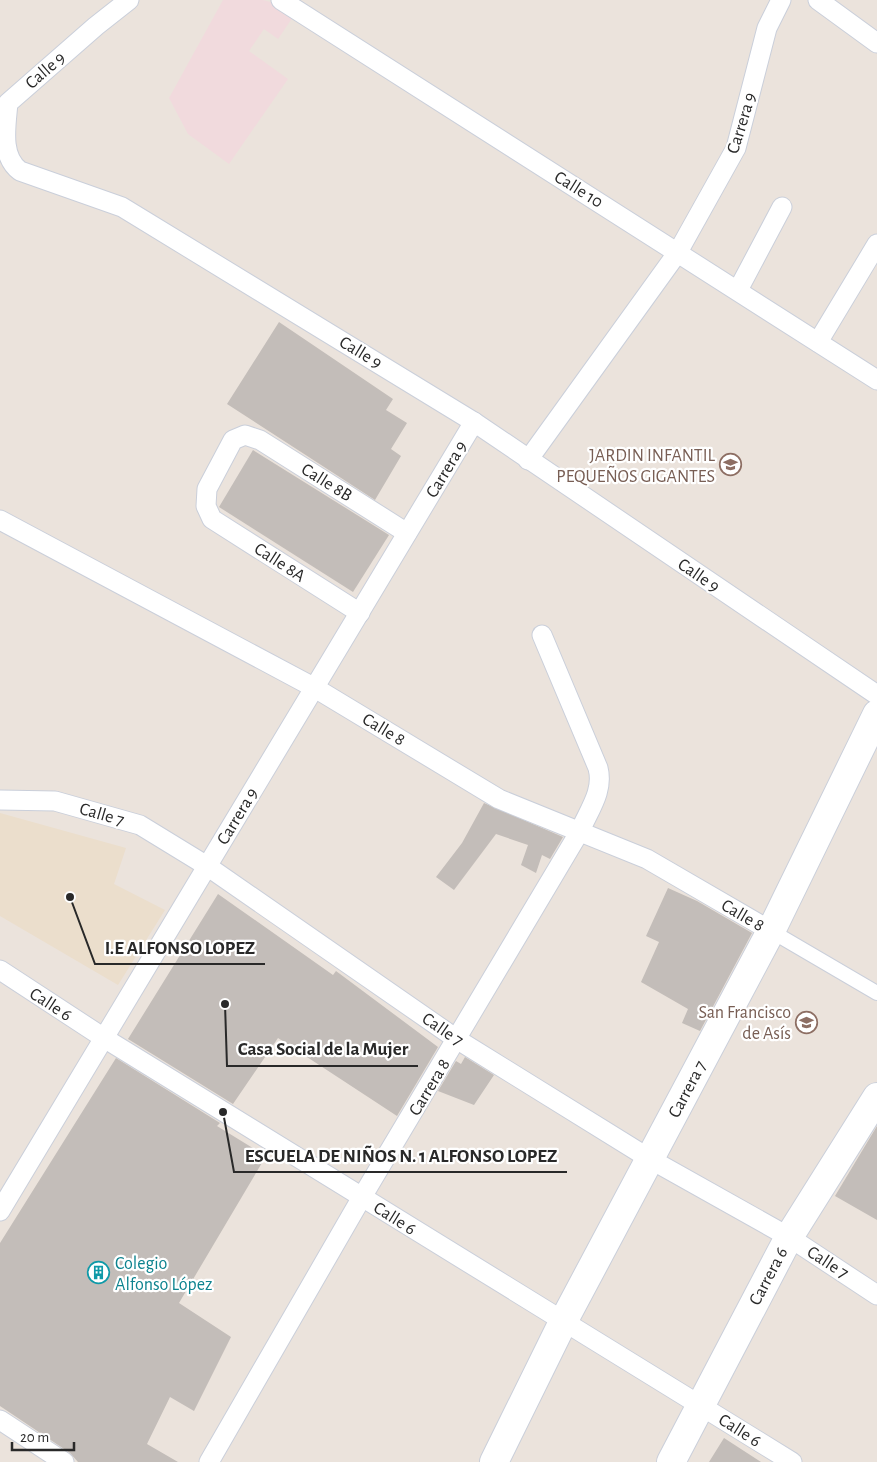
<svg xmlns="http://www.w3.org/2000/svg" width="877" height="1462" font-family="'Alegreya Sans',sans-serif">
<style>
.education{fill:#ebdecc}
.medical{fill:#f1dadd}
.building{fill:#c3bdb9}
.lines{fill:none;stroke-linecap:round;stroke-linejoin:round}
.pedestrian-casing{stroke:#cacfda;stroke-width:16}
.minor-casing{stroke:#cacfda;stroke-width:21}
.secondary-casing{stroke:#cacfda;stroke-width:30}
.pedestrian{stroke:#fff;stroke-width:14}
.minor{stroke:#fff;stroke-width:19}
.secondary{stroke:#fff;stroke-width:28}
.labels{text-anchor:middle;stroke-width:4.5;stroke-linejoin:round;paint-order:stroke}
.street-label{font-size:18px;fill:#292929;stroke:#fff}
.education-label{font-size:18px;fill:#785e54;stroke:#fff;text-anchor:end}
.culture-label{font-size:18px;fill:#0d838f;stroke:#fff;text-anchor:start}
.leader{fill:none;stroke:#292929;stroke-width:2}
.callout-dot{fill:#292929;stroke:#fff;stroke-width:2}
.callout-label{font-size:19px;text-anchor:middle;font-weight:bold;fill:#292929;stroke:#fff;stroke-width:4.5;stroke-linejoin:round;paint-order:stroke}
</style>
<rect width="100%" height="100%" fill="#ebe3dc"/>
<!-- education -->
<path class="education" d="M0,813L126,848L114,884L165,910L118,985L0,916Z"/>
<!-- medical -->
<path class="medical" d="M223,0H263L274,3L293,17L278,39L264,29L249,51L288,79L229,164L188,134L169,98Z"/>
<!-- building -->
<g class="building">
<path d="M279,322L393,399L386,410L407,423L391,449L401,456L375,500L227,404Z"/>
<path d="M253,450L389,535L353,592L219,507Z"/>
<path d="M484,803L563,837L550,859L542,855L536,873L521,865L528,845L496,834L454,890L436,877L462,843Z"/>
<path d="M668,888L697,901L752,933L700,1031L682,1023L688,1009L641,982L659,942L646,936Z"/>
<path d="M218,894L333,975L336,971L438,1047L397,1116L278,1038L233,1104L128,1039Z"/>
<path d="M465,1057L494,1075L474,1105L438,1091L456,1061L461,1064Z"/>
<path d="M116,1058L220,1123L217,1126L266,1156L179,1303L231,1337L194,1411L170,1397L147,1444L178,1462H78L70,1453L0,1406V1243Z"/>
<path d="M877,1126V1220L835,1196Z"/>
<path d="M724,1438L761,1462H709Z"/>
</g>
<g class="lines">
<defs>
<path id="pedestrian" d="M771,931L877,993"/>
<g id="minor">
<path d="M129,0L96,26L8,103C6,126 0,156 20,171L122,207L474,422L877,695"/>
<path d="M281,0L877,380"/>
<path d="M818,0L877,43"/>
<path d="M738,290L782,207"/>
<path d="M818,342L877,244"/>
<path d="M528,460L678,252L736,148L767,28L781,0"/>
<path d="M0,520L315,688L499,799L647,859L771,931"/>
<path d="M360,613L212,519L206,506L207,489L233,440L245,435L260,440L407,533"/>
<path d="M0,800L55,801L140,825L207,866L458,1040L650,1159L789,1237L877,1295"/>
<path d="M0,970L104,1038L792,1462"/>
<path d="M0,1211L474,422"/>
<path d="M0,1420L64,1462"/>
<path d="M209,1462L362,1197L580,831C589,810 604,791 598,768L542,635"/>
</g>
<g id="secondary">
<path d="M494,1462L563,1322L771,931L877,714"/>
<path d="M671,1462L789,1237L877,1097"/>
</g>
</defs>
<!-- pedestrian casing -->
<use href="#pedestrian" class="pedestrian-casing"/>
<!-- minor casing -->
<use href="#minor" class="minor-casing"/>
<!-- secondary casing -->
<use href="#secondary" class="secondary-casing"/>
<!-- pedestrian -->
<use href="#pedestrian" class="pedestrian"/>
<!-- minor -->
<use href="#minor" class="minor"/>
<!-- secondary -->
<use href="#secondary" class="secondary"/>
</g>
<!-- icons -->
<defs>
<symbol id="school-ring" viewBox="-11 -11 22 22"><circle r="9.5" fill="#fff" stroke="#8d6e63" stroke-width="1.5"/><path d="M0-5L7-2L0 1L-7-2ZM-4 1L0 2.5L4 1V4Q0 6-4 4Z" fill="#8d6e63"/></symbol>
<symbol id="building-ring" viewBox="-11 -11 22 22"><circle r="9.5" fill="#fff" stroke="#0f9aa8" stroke-width="1.5"/><path d="M-4-6H4V6H1V3H-1V6H-4ZM-2.5-4.3h1.7v1.8h-1.7ZM.8-4.3h1.7v1.8H.8ZM-2.5-1h1.7V.8h-1.7ZM.8-1h1.7V.8H.8Z" fill="#0f9aa8"/></symbol>
</defs>
<g fill-rule="evenodd">
<use href="#school-ring" x="718" y="452" width="25" height="25"/>
<use href="#school-ring" x="794" y="1010" width="25" height="25"/>
<use href="#building-ring" x="86" y="1260" width="25" height="25"/>
</g>
<g class="labels">
<!-- street labels -->
<g class="street-label">
<text transform="translate(45 70) rotate(-41)" y="6">Calle 9</text>
<text transform="translate(741 123) rotate(-73)" y="6">Carrera 9</text>
<text transform="translate(579 189) rotate(32)" y="6">Calle 10</text>
<text transform="translate(361 352) rotate(31)" y="6">Calle 9</text>
<text transform="translate(446 469) rotate(-59)" y="6">Carrera 9</text>
<text transform="translate(327 482) rotate(32)" y="6">Calle 8B</text>
<text transform="translate(280 562) rotate(33)" y="6">Calle 8A</text>
<text transform="translate(699 575) rotate(34)" y="6">Calle 9</text>
<text transform="translate(384 729) rotate(31)" y="6">Calle 8</text>
<text transform="translate(102 814) rotate(16)" y="6">Calle 7</text>
<text transform="translate(237 816) rotate(-59)" y="6">Carrera 9</text>
<text transform="translate(743 915) rotate(30)" y="6">Calle 8</text>
<text transform="translate(51 1004) rotate(33)" y="6">Calle 6</text>
<text transform="translate(443 1029) rotate(34)" y="6">Calle 7</text>
<text transform="translate(429 1087) rotate(-59)" y="6">Carrera 8</text>
<text transform="translate(687 1089) rotate(-62)" y="6">Carrera 7</text>
<text transform="translate(395 1218) rotate(32)" y="6">Calle 6</text>
<text transform="translate(828 1262) rotate(33)" y="6">Calle 7</text>
<text transform="translate(768 1276) rotate(-62)" y="6">Carrera 6</text>
<text transform="translate(740 1430) rotate(32)" y="6">Calle 6</text>
</g>
<!-- education labels -->
<g class="education-label">
<text x="715" y="461">JARDIN INFANTIL<tspan x="715" dy="21">PEQUEÑOS GIGANTES</tspan></text>
<text x="791" y="1018">San Francisco<tspan x="791" dy="21">de Asís</tspan></text>
</g>
<!-- culture labels -->
<g class="culture-label">
<text x="115" y="1269">Colegio<tspan x="115" dy="21">Alfonso López</tspan></text>
</g>
</g>
<!-- callouts -->
<path class="leader" d="M70 897L95 964H265M225 1004L227 1066H418M223 1112L234 1172H567"/>
<g class="callout-dot">
<circle cx="70" cy="897" r="5"/>
<circle cx="225" cy="1004" r="5"/>
<circle cx="223" cy="1112" r="5"/>
</g>
<g class="callout-label">
<text x="180" y="954">I.E ALFONSO LOPEZ</text>
<text x="323" y="1055">Casa Social de la Mujer</text>
<text x="401" y="1162">ESCUELA DE NIÑOS N. 1 ALFONSO LOPEZ</text>
</g>
<!-- scale -->
<path d="M12 1442v8h62v-8" fill="none" stroke="#292929" stroke-width="2.5"/>
<text x="20" y="1442" font-size="15" fill="#292929" stroke="#ffffff" stroke-width="4" paint-order="stroke">20 m</text>
</svg>
